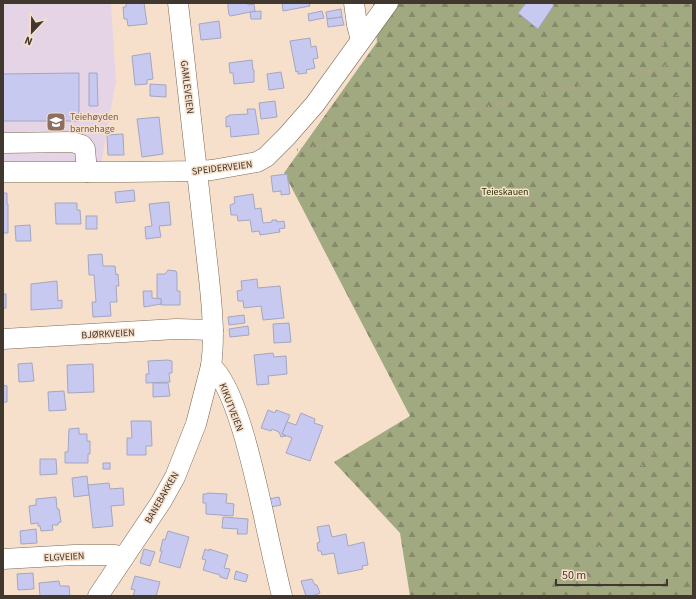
<svg xmlns="http://www.w3.org/2000/svg" width="696" height="599" font-family="'Source Sans 3',sans-serif">
<style>
.education{fill:#e5d4e6}
.forest{fill:url(#forest-firs)}
.building{fill:#c7c9f1;stroke:#a4a6c0}
.lines{fill:none;stroke-linecap:round;stroke-linejoin:round}
.minor-casing{stroke:#7d6856;stroke-width:21}
.path{stroke:#b3a291;stroke-width:2.5;stroke-dasharray:1 3;stroke-linecap:butt}
.minor{stroke:#fff;stroke-width:20}
.labels{text-anchor:middle;stroke-width:3;stroke-linejoin:round;paint-order:stroke}
.street-label{font-size:10px;fill:#40372f;stroke:#f7e0cb}
.education-label{font-size:10px;fill:#785e54;stroke:#f7e0cb;text-anchor:start}
.park-label{font-size:10px;fill:#2d3301;stroke:#f7e0cb}
</style>
<defs>
<pattern id="forest-firs" width="22" height="20" patternUnits="userSpaceOnUse"><rect width="22" height="20" fill="#a1a981"/><path d="M5 1l3.5 6h-7zM16 11l3.5 6h-7z" fill="#858a6a"/></pattern>
</defs>
<rect width="100%" height="100%" fill="#f7e0cb"/>
<!-- education -->
<path class="education" d="M3,3H111L116,81L101,164H3Z"/>
<!-- forest -->
<path class="forest" d="M373,3H693V596H410L400,533L334,462L410,416L284,173L377,42Z"/>
<!-- building -->
<g class="building">
<path d="M126,3H144L147,24L128,26L127,19H124L123,7H126Z"/>
<path d="M228,3H247L248,5L254,4L255,11L231,16L229,15L228,7Z"/>
<path d="M282,3H309L310,6L283,11Z"/>
<path d="M526,3H551L554,5L538,29L518,13Z"/>
<path d="M341,9L342,17L327,19L326,12Z"/>
<path d="M261,11V19H251L250,12Z"/>
<path d="M322,11L324,18L309,21L308,14Z"/>
<path d="M342,17L344,25L328,27L327,19Z"/>
<path d="M219,21L221,38L201,40L199,24Z"/>
<path d="M310,38L311,47L316,46L318,58L313,59L315,68L306,70L307,73L298,74V71L296,72L290,41Z"/>
<path d="M150,53L153,79L147,80V84L135,85L132,56Z"/>
<path d="M252,60L253,70H254V82L234,84L233,73H230L229,63Z"/>
<path d="M281,72L284,88L269,90L267,74Z"/>
<path d="M79,73V121H3V74Z"/>
<path d="M89,73H97L98,106H89Z"/>
<path d="M150,84L166,85V97L150,96Z"/>
<path d="M275,101L277,117L261,119L259,103Z"/>
<path d="M247,109H255L259,134L231,137L230,126L226,127V117L229,116V115L248,114Z"/>
<path d="M159,117L163,154L142,157L137,119Z"/>
<path d="M123,134L124,155H108L107,135Z"/>
<path d="M287,174L290,194L281,195V191L273,192L271,176Z"/>
<path d="M134,190L135,201L116,203L115,192Z"/>
<path d="M3,193H7V204H8V233H3Z"/>
<path d="M253,194L255,209L261,208L263,223L272,222V220H277V222L284,221L285,228L279,229L280,232L260,235L259,231L252,232L250,220L238,221L237,215H231L230,205L235,203L234,197Z"/>
<path d="M169,202L171,225L159,226L161,237L146,239L145,227L152,226L149,204Z"/>
<path d="M55,203H77V210H80L81,224H56Z"/>
<rect x="86" y="216" width="11" height="13"/>
<path d="M30,225L31,241H16L15,226Z"/>
<path d="M102,254L103,266H115L116,275L118,274L119,286H116L117,302H110L111,316L93,317L92,302H96L94,275H89L88,255Z"/>
<path d="M168,270L176,271L177,274V291H180V305H161V299H157V274H165Z"/>
<path d="M257,279L258,288L280,286L284,318L263,320L261,306L244,308L243,301H238L237,291L242,290L241,281Z"/>
<path d="M57,281L58,301L62,300V308L31,310V284Z"/>
<path d="M143,291H152V298L161,299V304L144,307Z"/>
<rect x="3" y="294" width="3" height="14"/>
<path d="M244,315L245,323L229,325L228,317Z"/>
<path d="M289,323L291,342L274,343L273,324Z"/>
<path d="M248,326L249,335L230,337L229,329Z"/>
<path d="M273,353L274,357L286,356L287,374L268,376L269,384L257,385L254,355Z"/>
<path d="M168,360L172,361V373H169L170,382L146,383V374H149L148,361Z"/>
<path d="M32,363L34,381L19,382L18,364Z"/>
<path d="M93,364L94,392L68,393L67,365Z"/>
<path d="M3,370V385L7,386V402H3Z"/>
<path d="M153,383H168L170,396L153,397Z"/>
<path d="M64,391L66,410L49,411L48,392Z"/>
<path d="M268,410L275,413L276,410L290,415L282,434L286,436L281,437L279,432L272,429L271,431L261,428Z"/>
<path d="M301,413L315,419L314,423L323,426L310,461L286,453L292,438L282,434L287,422L296,425Z"/>
<path d="M131,421H151L152,446H146V455H127V438H132Z"/>
<path d="M79,428V434H87V441H90V454H88V463H65V452H68L69,429Z"/>
<path d="M40,459H56L57,474L40,475Z"/>
<rect x="103" y="463" width="7" height="6"/>
<path d="M87,476L89,495L74,497L72,478Z"/>
<path d="M109,483L110,489L123,488L124,505L111,506L113,526L93,528L88,485Z"/>
<path d="M207,493L227,494L226,503L234,504L233,516L206,514V503H203V494H207Z"/>
<path d="M56,497L57,509H59L61,522L58,523V525H52L53,530L41,531L40,526H38V523L31,524L29,506L36,505V499Z"/>
<path d="M279,497L281,505L271,507L269,499Z"/>
<path d="M223,517L248,519L247,534H237L238,529L222,528Z"/>
<path d="M329,525L332,537L346,534L348,546L364,542L368,565L362,566L363,569L338,574L334,553L322,555L321,551H318L317,543L320,542L317,527Z"/>
<path d="M36,529L37,543L21,544L20,531Z"/>
<path d="M168,531L189,537L180,568L159,562L162,551H160L163,539L165,540Z"/>
<path d="M144,549L155,552L150,566L140,563Z"/>
<path d="M205,549L209,551V549L228,555L224,568L230,569L227,579L220,577V575L203,570L206,560L202,559Z"/>
<path d="M236,571L248,575L246,582L234,579Z"/>
<path d="M33,573L34,589L18,590L17,574Z"/>
<path d="M135,576L160,582L156,596H133L135,590L131,589Z"/>
<path d="M312,579L315,585H317L320,593L313,596H306L301,581Z"/>
<path d="M59,581L60,586H69L70,596H40L39,583Z"/>
</g>
<g class="lines">
<defs>
<g id="minor">
<path d="M178,3L209,278C212,307 215,337 211,366C237,388 255,478 263,512C269,540 275,568 282,596"/>
<path d="M354,3L357,25L361,40"/>
<path d="M3,143L72,142L82,145L85,149L87,172"/>
<path d="M3,172H126L198,171L212,170L257,162L266,157L287,136L315,104L388,3"/>
<path d="M3,339L176,329L213,330"/>
<path d="M3,559L74,555H115L124,557"/>
<path d="M98,596L161,502L175,477L196,424L211,366"/>
</g>
</defs>
<!-- minor casing -->
<use href="#minor" class="minor-casing"/>
<!-- path -->
<g class="path">
<path d="M662,3L656,28L659,46L680,103L693,130"/>
<path d="M659,46L693,38"/>
<path d="M297,150L666,66"/>
<path d="M573,596L584,590"/>
<path d="M583,596L588,574L610,519L633,476L651,455L676,443L693,430"/>
</g>
<!-- minor -->
<use href="#minor" class="minor"/>
</g>
<!-- icons -->
<defs>
<symbol id="school-square" viewBox="-11 -11 22 22"><rect x="-9" y="-9" width="18" height="18" rx="4" fill="#8d6e63" stroke="#f7e0cb"/><path d="M0-5L7-2L0 1L-7-2ZM-4 1L0 2.5L4 1V4Q0 6-4 4Z" fill="#fff"/></symbol>
</defs>
<g fill-rule="evenodd">
<use href="#school-square" x="45" y="111" width="22" height="22"/>
</g>
<g class="labels">
<!-- street labels -->
<g class="street-label">
<text transform="translate(188 87) rotate(83)" y="4">GAMLEVEIEN</text>
<text transform="translate(222 167) rotate(-7)" y="4">SPEIDERVEIEN</text>
<text transform="translate(108 333) rotate(-3)" y="4">BJØRKVEIEN</text>
<text transform="translate(232 407) rotate(69)" y="4">KIKUTVEIEN</text>
<text transform="translate(161 497) rotate(-60)" y="4">BANEBAKKEN</text>
<text transform="translate(64 556) rotate(-3)" y="4">ELGVEIEN</text>
</g>
<!-- education labels -->
<g class="education-label">
<text x="70" y="120">Teiehøyden<tspan x="70" dy="12">barnehage</tspan></text>
</g>
<!-- park labels -->
<g class="park-label">
<text x="505" y="195">Teieskauen</text>
</g>
</g>
<!-- border -->
<rect width="696" height="599" fill="none" stroke="#40372f" stroke-width="8"/>
<!-- north arrow -->
<g transform="translate(32 32) rotate(202)" stroke="#f7e0cb" stroke-width="3" paint-order="stroke">
<path d="M0-3L7 15L0 10L-7 15Z" fill="#40372f"/>
<text y="-6" font-size="11" font-weight="bold" text-anchor="middle" fill="#40372f">N</text>
</g>
<!-- scale -->
<path d="M556 579v6h111v-6" fill="none" stroke="#40372f" stroke-width="2"/>
<text x="562" y="579" font-size="12" fill="#40372f" stroke="#f7e0cb" stroke-width="3" paint-order="stroke">50 m</text>
</svg>
